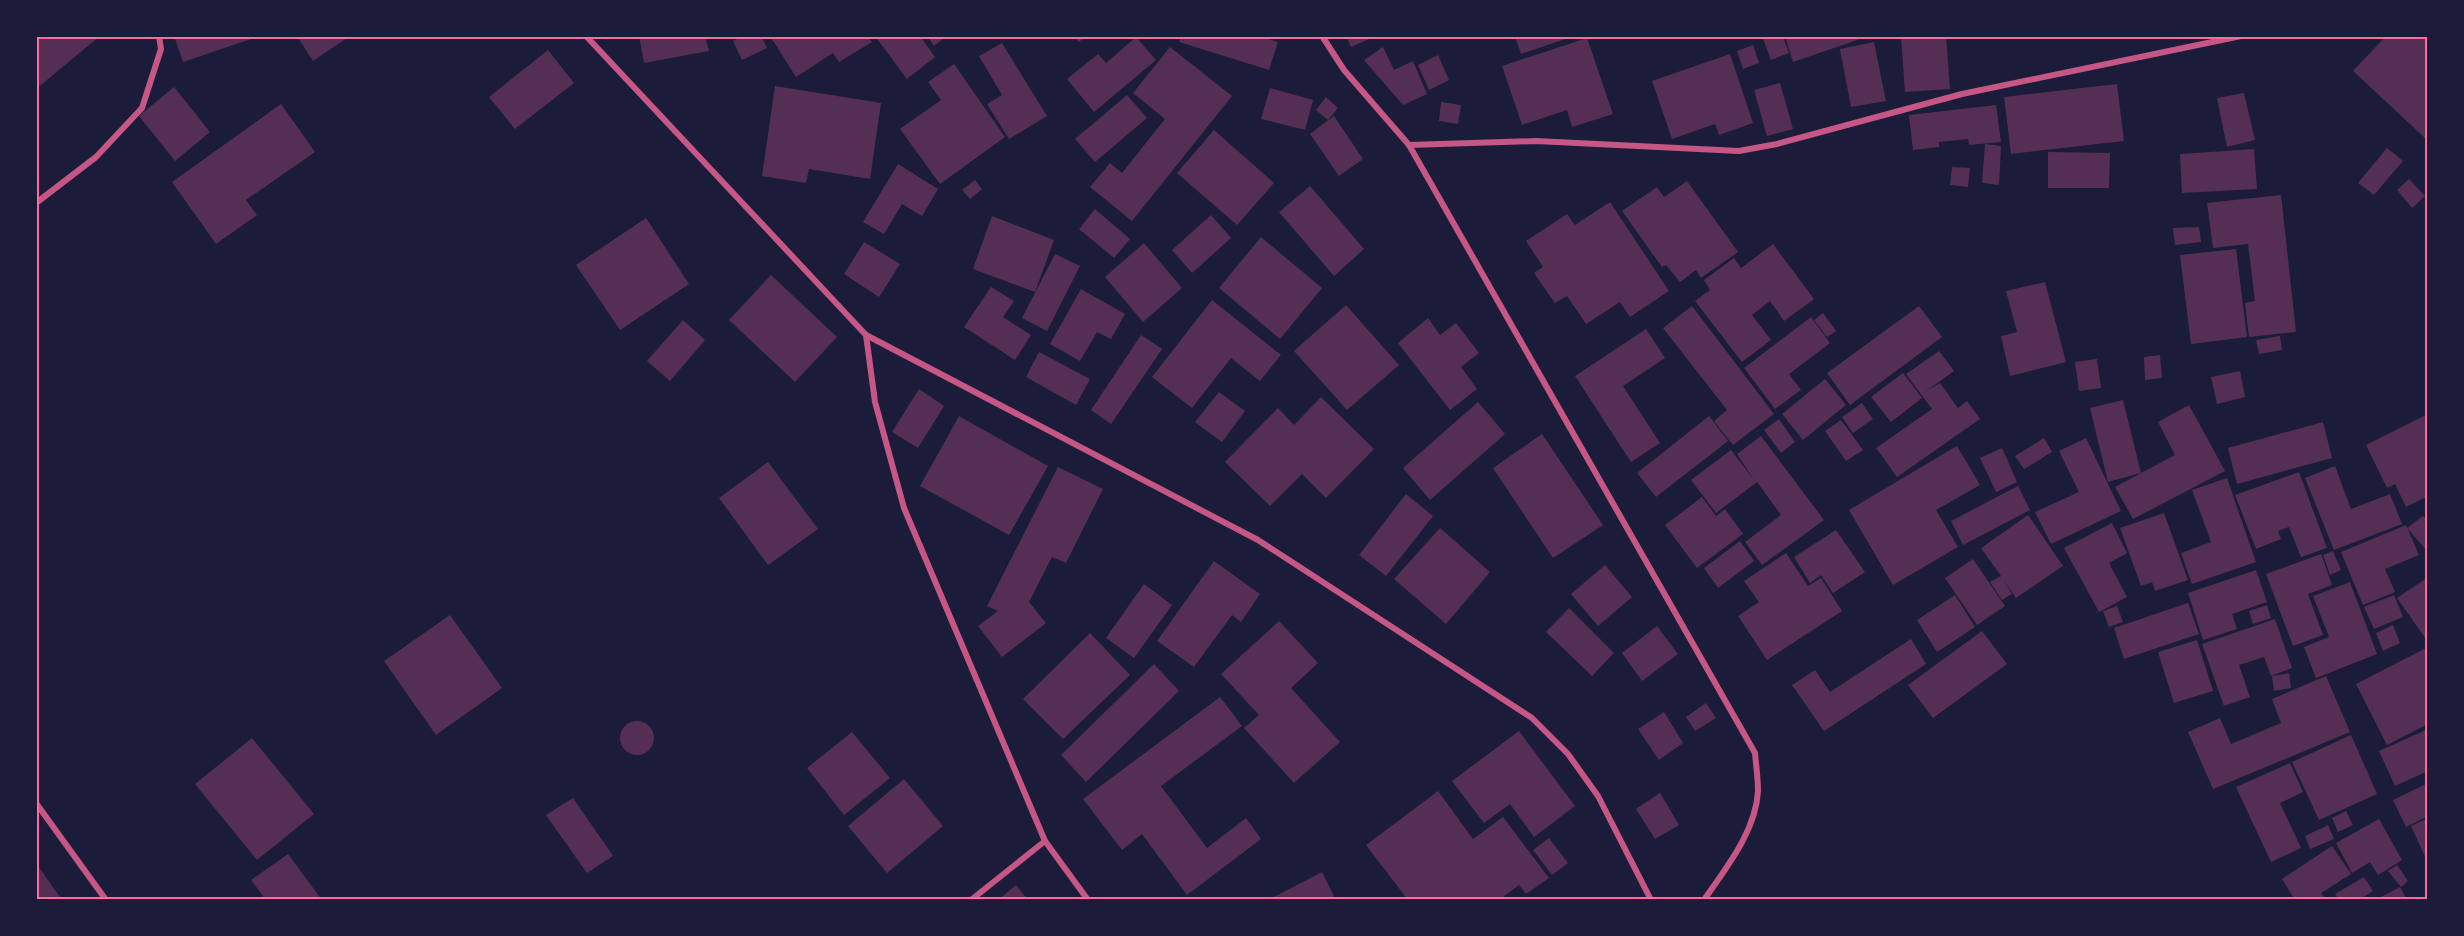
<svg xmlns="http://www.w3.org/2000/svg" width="2464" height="936" font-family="Manrope,sans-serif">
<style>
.building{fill:#542f53}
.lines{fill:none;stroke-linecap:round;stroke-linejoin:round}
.minor{stroke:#c65784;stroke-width:6}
.neatline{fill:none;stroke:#ff6b9d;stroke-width:2}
</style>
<rect width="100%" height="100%" fill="#1b1b3a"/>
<!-- building -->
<g class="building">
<path d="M36,36H100L36,89Z"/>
<path d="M174,36H250L251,39L183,62Z"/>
<path d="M297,36H350L313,61Z"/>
<path d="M639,36H705L709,51L644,63Z"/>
<path d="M744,36H761L767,48L742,60L733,41Z"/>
<path d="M770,36H868L872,42L839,62L833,53L796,77Z"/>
<path d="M875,36H920L935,57L907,79Z"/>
<path d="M927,36H947L934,46Z"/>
<path d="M1074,36H1086L1079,42Z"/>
<path d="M1181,36H1259L1278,42L1269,70L1179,42Z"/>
<path d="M1346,36H1376L1351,47Z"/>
<path d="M1515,36H1574L1521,54Z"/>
<path d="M1772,36H1783L1789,53L1771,60L1763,39Z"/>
<path d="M1785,36H1869L1793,62Z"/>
<path d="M1901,36H1946L1950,89L1905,92Z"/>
<path d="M2386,36H2428V135L2425,138L2353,71Z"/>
<path d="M1136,37L1156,60L1094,112L1067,79L1098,54L1106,63Z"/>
<path d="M1587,38L1613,114L1572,127L1567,110L1522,125L1502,66Z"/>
<path d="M1874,42L1886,101L1851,107L1840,49Z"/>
<path d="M1002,43L1047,116L1009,139L987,104L1002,95L979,56Z"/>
<path d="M1753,45L1759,63L1743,69L1737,51Z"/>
<path d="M1170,47L1232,96L1132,221L1090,187L1110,163L1122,173L1165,119L1133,93Z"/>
<path d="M1383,47L1394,70L1413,61L1427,94L1403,105L1364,60Z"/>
<path d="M548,50L574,83L515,129L489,97Z"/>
<path d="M1730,54L1753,123L1719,135L1715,124L1672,139L1652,81Z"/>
<path d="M1438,55L1449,80L1429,90L1418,65Z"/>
<path d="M954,64L1005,137L940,184L900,129L941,100L928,82Z"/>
<path d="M1780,83L1793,129L1767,136L1754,90Z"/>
<path d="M2117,84L2124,141L2011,154L2004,97Z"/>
<path d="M775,86L881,103L870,179L809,169L806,183L762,176Z"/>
<path d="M174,87L210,132L175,161L139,116Z"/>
<path d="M1270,88L1313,100L1305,130L1261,119Z"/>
<path d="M2244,93L2255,140L2227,147L2217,98Z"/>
<path d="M1127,95L1147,118L1095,162L1075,139Z"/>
<path d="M1326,97L1338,108L1328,120L1316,110Z"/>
<path d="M1441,102L1461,105L1458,124L1439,121Z"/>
<path d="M281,104L315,152L246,200L257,215L216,244L172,182Z"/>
<path d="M1996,105L2001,142L1969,145L1968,139L1939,142V147L1913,150L1909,115Z"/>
<path d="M1334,116L1363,159L1339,176L1310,134Z"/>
<path d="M1214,130L1274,183L1237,225L1177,173Z"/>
<path d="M1985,144L2001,146L1999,185L1982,183Z"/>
<path d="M2387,148L2403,161L2374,195L2358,183Z"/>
<path d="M2254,149L2257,189L2182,193L2180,154Z"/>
<path d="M2048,152L2110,153L2109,188H2048Z"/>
<path d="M898,164L938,189L922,216L902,204L884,234L863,222Z"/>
<path d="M1952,167L1970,168L1968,187L1950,185Z"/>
<path d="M2409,179L2425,196L2412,208L2397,190Z"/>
<path d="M975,180L982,189L970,199L962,190Z"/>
<path d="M1687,181L1738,252L1701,278L1696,270L1680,282L1666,265L1662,267L1622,211L1657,187L1664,197Z"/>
<path d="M1310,186L1364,249L1334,276L1279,212Z"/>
<path d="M2281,195L2296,332L2249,337L2245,303L2255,301L2248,244L2213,248L2207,203Z"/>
<path d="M1610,202L1669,291L1630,317L1620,302L1586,324L1567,296L1555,303L1534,273L1543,267L1526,241L1567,214L1575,225Z"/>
<path d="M1095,209L1130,239L1114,258L1079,229Z"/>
<path d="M1211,215L1231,238L1192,273L1172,250Z"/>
<path d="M992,216L1054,240L1035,292L973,269Z"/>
<path d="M646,218L689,284L620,330L576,265Z"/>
<path d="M2199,227L2201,242L2175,245L2173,228Z"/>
<path d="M1261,237L1322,288L1280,339L1219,288Z"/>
<path d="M864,242L900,264L879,297L844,274Z"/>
<path d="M1144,243L1182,288L1143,322L1105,277Z"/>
<path d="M1773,244L1814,299L1784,321L1770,301L1752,315L1771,340L1742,362L1695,301L1710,290L1704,280L1734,258L1741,268Z"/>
<path d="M2236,249L2247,337L2191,344L2180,255Z"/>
<path d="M1055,254L1080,266L1047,331L1022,318Z"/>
<path d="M771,275L837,337L795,382L729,320Z"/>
<path d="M2045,282L2066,362L2010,376L2001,336L2017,332L2006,291Z"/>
<path d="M991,287L1014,301L1003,317L1031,335L1015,360L964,327Z"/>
<path d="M1081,289L1125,314L1111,339L1097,332L1080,361L1050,344Z"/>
<path d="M1212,300L1281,355L1260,381L1231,358L1192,408L1152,377Z"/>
<path d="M1346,305L1399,365L1347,410L1294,351Z"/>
<path d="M1692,306L1774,414L1733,445L1714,421L1727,410L1663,328Z"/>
<path d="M1919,306L1942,337L1850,405L1827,373Z"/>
<path d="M1823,313L1836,331L1827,337L1814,320Z"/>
<path d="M1811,317L1830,343L1789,374L1801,390L1775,409L1744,368Z"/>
<path d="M1428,318L1440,335L1456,323L1479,353L1461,367L1477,389L1450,410L1398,343Z"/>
<path d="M683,320L705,340L670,381L647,361Z"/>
<path d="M1646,329L1665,358L1623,386L1660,443L1631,462L1575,376Z"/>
<path d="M1141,335L1162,349L1111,424L1091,410Z"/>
<path d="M2280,336L2282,350L2259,354L2256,340Z"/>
<path d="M1939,351L1954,371L1925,392L1940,383L1958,408L1967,401L1980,419L1897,477L1876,448L1932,409L1906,374Z"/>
<path d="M1039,352L1090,379L1076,405L1026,377Z"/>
<path d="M2160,355L2162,378L2145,380L2144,357Z"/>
<path d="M2097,359L2101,388L2079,391L2075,362Z"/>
<path d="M2240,371L2245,397L2217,404L2211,377Z"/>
<path d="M1903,373L1922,398L1891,422L1871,397Z"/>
<path d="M1825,379L1846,405L1803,440L1782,414Z"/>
<path d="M919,389L944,406L918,448L892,432Z"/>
<path d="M1219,392L1245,411L1222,442L1195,422Z"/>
<path d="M1321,397L1374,449L1326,498L1302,474L1270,506L1225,462L1278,408L1294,425Z"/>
<path d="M2123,400L2141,473L2175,455L2158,422L2189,405L2225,471L2133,519L2115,487L2141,473L2108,482L2090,408Z"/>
<path d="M1478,402L1505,434L1430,500L1403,468Z"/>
<path d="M1862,403L1873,419L1853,433L1842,417Z"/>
<path d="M2428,414V496L2406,507L2395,484L2387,488L2366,445Z"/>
<path d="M959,416L1048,466L1009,535L920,486Z"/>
<path d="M1709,416L1728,441L1656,497L1637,473Z"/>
<path d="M1779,419L1795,442L1781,453L1764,430Z"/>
<path d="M1841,420L1863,450L1846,461L1825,431Z"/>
<path d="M2323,422L2332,458L2237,484L2228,448Z"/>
<path d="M1542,434L1603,525L1553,558L1493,468Z"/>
<path d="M1761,436L1824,520L1762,565L1745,542L1781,515L1757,482L1716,513L1691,480L1731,450L1754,480L1737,454Z"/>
<path d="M2044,438L2052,452L2024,469L2015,456Z"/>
<path d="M2086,438L2121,511L2051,544L2035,512L2079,492L2059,451Z"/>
<path d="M1957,446L1980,485L1936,510L1958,547L1893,585L1849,510Z"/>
<path d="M2002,448L2017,482L1996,492L1980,458Z"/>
<path d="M768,462L818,529L768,565L719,498Z"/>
<path d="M2335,466L2351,509L2390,494L2402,524L2334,550L2305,478Z"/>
<path d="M1058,467L1103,489L1066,563L1052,557L1029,602L1046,623L1002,657L978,626L998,611L987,606Z"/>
<path d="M2299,472L2327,548L2301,557L2289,527L2278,531L2281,539L2256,549L2235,495Z"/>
<path d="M2227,478L2256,562L2192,584L2181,553L2211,542L2192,490Z"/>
<path d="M2018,486L2030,510L1963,545L1951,521Z"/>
<path d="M1406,494L1433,516L1386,576L1359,555Z"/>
<path d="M1702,497L1716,516L1725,509L1743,534L1697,568L1665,525Z"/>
<path d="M2164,513L2188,580L2155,591L2152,582L2141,586L2120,528Z"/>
<path d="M2028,515L2063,566L2016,598L2003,579L2012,594L2002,600L1990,582L2001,576L1981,548Z"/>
<path d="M2423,516L2428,521V552L2407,528Z"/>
<path d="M2112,523L2127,553L2109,563L2127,597L2099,612L2064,548Z"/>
<path d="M2406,525L2419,555L2385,569L2395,592L2363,605L2341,552Z"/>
<path d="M1440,528L1490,572L1446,624L1394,579Z"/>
<path d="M1836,530L1865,572L1833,593L1821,575L1810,583L1794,557Z"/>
<path d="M1740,541L1754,561L1718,588L1704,568Z"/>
<path d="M2333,551L2341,570L2330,575L2323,555Z"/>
<path d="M1786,553L1808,586L1821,578L1842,611L1767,660L1738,616L1759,602L1744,581Z"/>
<path d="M2321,554L2332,585L2308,594L2323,635L2293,646L2266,574Z"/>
<path d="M1973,559L2005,606L1977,625L1945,578Z"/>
<path d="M1214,561L1260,594L1241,622L1232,615L1194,667L1157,641Z"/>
<path d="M1605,565L1632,597L1598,626L1571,594Z"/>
<path d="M2256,570L2267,602L2232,614L2237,629L2203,640L2188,593Z"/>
<path d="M2428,577V642L2397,598Z"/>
<path d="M2350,582L2377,654L2316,678L2304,647L2329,637L2313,596Z"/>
<path d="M1144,584L1172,605L1134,658L1106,638Z"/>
<path d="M1955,595L1975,627L1937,652L1917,620Z"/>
<path d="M2394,595L2403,617L2374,629L2364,607Z"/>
<path d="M2188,603L2199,634L2124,659L2114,628Z"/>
<path d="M2267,605L2271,618L2253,624L2249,611Z"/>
<path d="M2117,606L2123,622L2109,627L2103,611Z"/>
<path d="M1569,608L1614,653L1592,676L1546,632Z"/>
<path d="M450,615L502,688L436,735L384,661Z"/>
<path d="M2275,619L2292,668L2271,676L2264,657L2239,665L2250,697L2224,706L2202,644Z"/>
<path d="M1279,621L1318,663L1291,688L1340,742L1294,783L1244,728L1259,715L1221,674Z"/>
<path d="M2393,625L2400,643L2383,651L2376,633Z"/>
<path d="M1657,626L1678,654L1642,681L1622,653Z"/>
<path d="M1982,631L2007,664L1933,718L1908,685Z"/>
<path d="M1090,633L1130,675L1063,739L1023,699Z"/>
<path d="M1911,639L1926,664L1824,731L1792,685L1815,670L1830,692Z"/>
<path d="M2197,640L2213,691L2174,703L2158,652Z"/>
<path d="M2428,647V724L2387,745L2356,684Z"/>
<path d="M1154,664L1179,691L1086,782L1061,755Z"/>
<path d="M2289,673L2291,688L2274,691L2272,676Z"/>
<path d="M2326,676L2350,732L2213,789L2188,732L2220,718L2231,744L2281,723L2272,699Z"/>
<path d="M1220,697L1242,726L1161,786L1207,848L1246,818L1261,839L1187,895L1142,834L1122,850L1083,799Z"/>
<path d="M1706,703L1716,718L1695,731L1686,717Z"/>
<path d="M1664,712L1683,743L1659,760L1638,729Z"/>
<circle cx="637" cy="738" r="17"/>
<path d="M2428,729V771L2395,786L2379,751Z"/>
<path d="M1519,731L1575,806L1534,837L1510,804L1484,823L1452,781Z"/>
<path d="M852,732L890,778L844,815L807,768Z"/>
<path d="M2351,735L2377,794L2319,820L2292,762Z"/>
<path d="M252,738L314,814L257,860L195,784Z"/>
<path d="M2290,763L2303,792L2280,803L2301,848L2271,862L2236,787Z"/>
<path d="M904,779L943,826L887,873L848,826Z"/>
<path d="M2428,783V816L2406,827L2393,800Z"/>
<path d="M1438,791L1473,839L1503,817L1549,878L1526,894L1519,885L1499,900H1408L1366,845Z"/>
<path d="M1660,793L1679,825L1655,839L1636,809Z"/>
<path d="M573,798L613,856L587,873L546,815Z"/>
<path d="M2346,811L2353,825L2338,832L2332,818Z"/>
<path d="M2428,818V863L2411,826Z"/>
<path d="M2379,819L2402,860L2378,875L2370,862L2352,873L2336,843Z"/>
<path d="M2328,825L2334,839L2310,849L2305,836Z"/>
<path d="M1549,838L1568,863L1552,875L1533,850Z"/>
<path d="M2332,846L2351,874L2321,893L2326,900H2295L2282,879Z"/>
<path d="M288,854L322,900H266L251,880Z"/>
<path d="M36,863L62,900H36Z"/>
<path d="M2397,865L2408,881L2401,887L2388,871Z"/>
<path d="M1322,872L1336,900H1268Z"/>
<path d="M2364,877L2373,891L2359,900H2339L2335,894Z"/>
<path d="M1016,885L1028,900H998Z"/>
<path d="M2400,887L2407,900H2375Z"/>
</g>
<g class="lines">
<!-- minor -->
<g class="minor">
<path d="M586,36L866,335L1258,540L1532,718L1568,754L1598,796L1651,900"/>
<path d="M1322,36L1344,70L1409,145L1536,141L1739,151L1777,144L1962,94L2241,36"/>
<path d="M1409,145L1755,753C1756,765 1758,778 1758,791C1756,831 1726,868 1704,900"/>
<path d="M36,203L96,157L142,108L161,49L159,36"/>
<path d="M866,335L875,402L904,508L1045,841L1088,900"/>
<path d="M36,803L106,900"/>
<path d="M971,900L1045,841"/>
</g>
</g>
<!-- border -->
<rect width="2464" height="936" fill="none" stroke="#1b1b3a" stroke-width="75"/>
<rect x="38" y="38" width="2388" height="860" class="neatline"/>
</svg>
